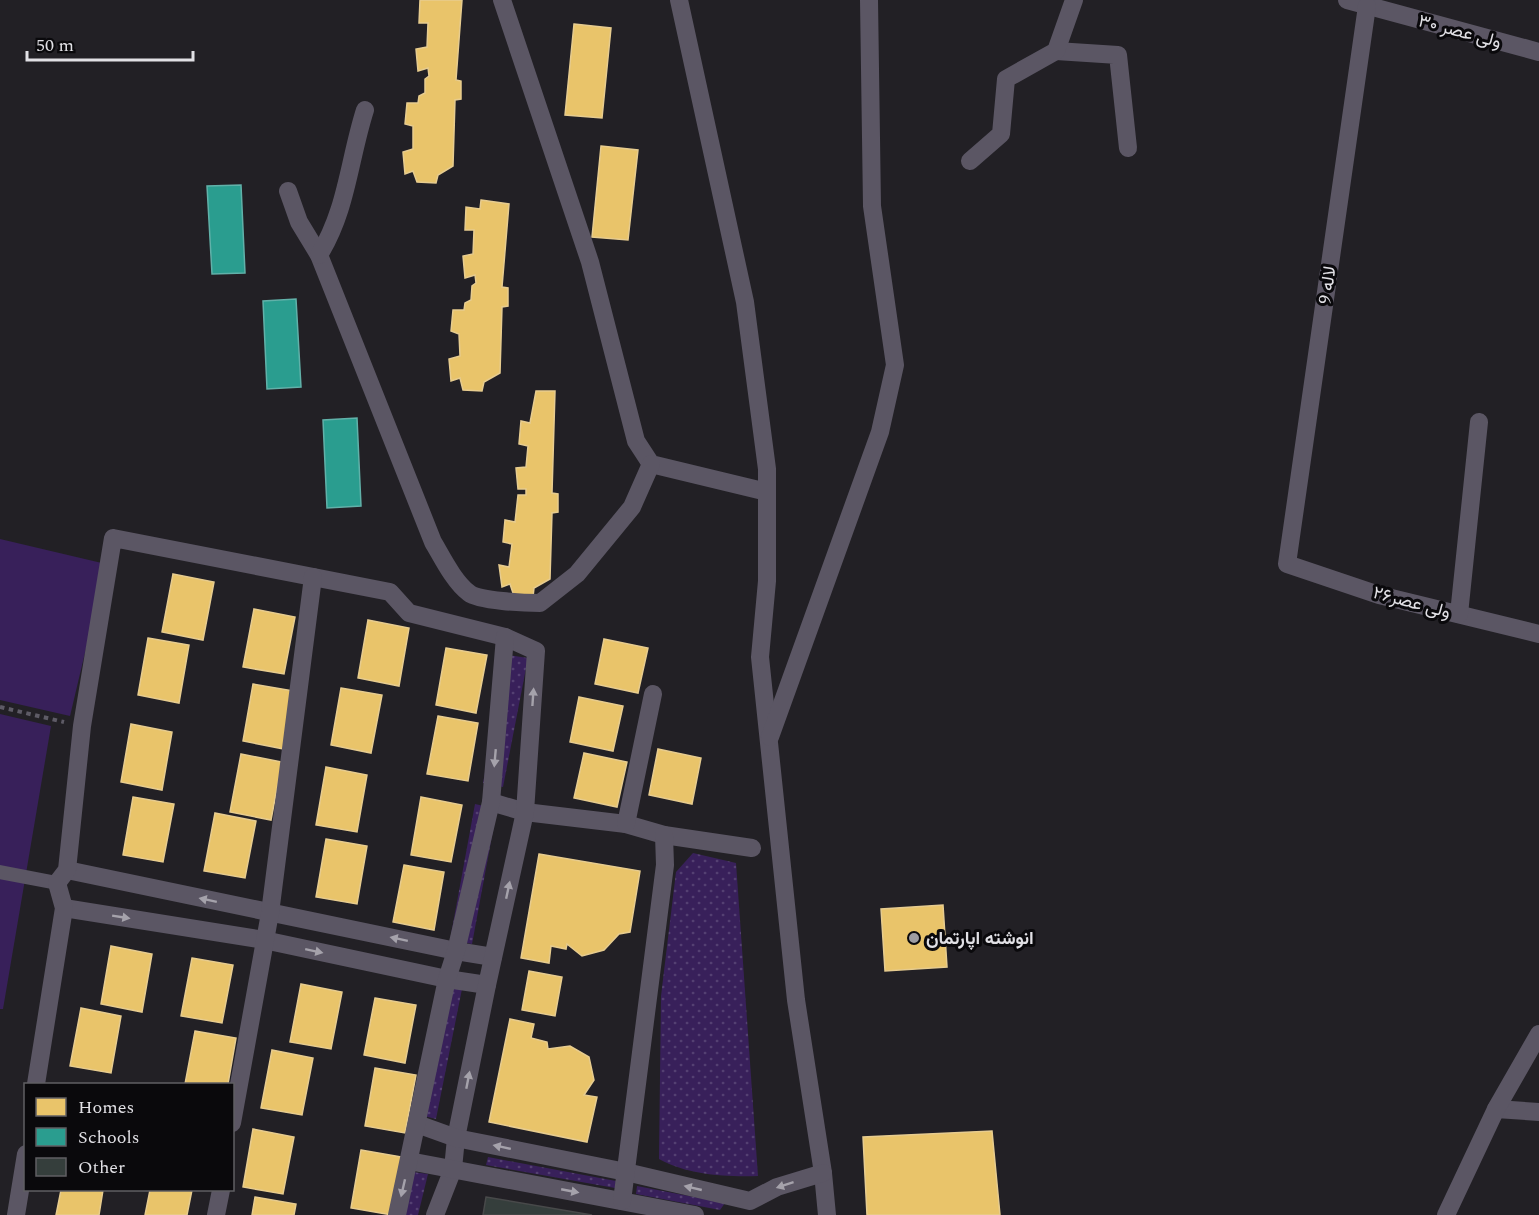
<svg xmlns="http://www.w3.org/2000/svg" width="1539" height="1215" font-family="Spectral,Vazirmatn,serif">
<style>
.grass{fill:url(#grass-dots)}
.park{fill:#38205a}
.homes{fill:#e9c46a;stroke:#e7cc8f;stroke-width:1.5}
.schools{fill:#2a9d8f;stroke:#61b1a9;stroke-width:1.5}
.building{fill:#353e3c;stroke:#48494a;stroke-width:1.5}
.lines{fill:none;stroke-linecap:round;stroke-linejoin:round}
.path{stroke:#5e5b66;stroke-width:4;stroke-dasharray:4.5 4.5;stroke-linecap:butt}
.pedestrian{stroke:#5b5664;stroke-width:14}
.minor{stroke:#5b5664;stroke-width:18}
.oneway{fill:#a5a2ab}
.poi-dot{fill:#9e9da2;stroke:#0a090c;stroke-width:2}
.labels{text-anchor:middle;stroke-width:6;stroke-linejoin:round;paint-order:stroke}
.street-label{font-size:18px;fill:#e1e0e5;stroke:#0a090c}
.poi-label{font-size:18px;font-weight:bold;fill:#e1e0e5;stroke:#0a090c;text-anchor:start}
</style>
<defs>
<pattern id="grass-dots" width="8" height="8" patternUnits="userSpaceOnUse" patternTransform="scale(1.5)"><rect width="8" height="8" fill="#38205a"/><path d="M2 2h.1M6 6h.1" fill="none" stroke="#544072" stroke-width="1.8" stroke-linecap="round"/></pattern>
</defs>
<rect width="100%" height="100%" fill="#222025"/>
<!-- grass -->
<g class="grass">
<path d="M508,655L528,658L503,787L483,783Z"/>
<path d="M475,804L497,809L472,944L450,940Z"/>
<path d="M693,853L736,863L758,1176C725,1177 688,1175 659,1159L661,996L676,872Z"/>
<path d="M441,985L462,989L436,1119L424,1116Z"/>
<path d="M488,1157L616,1181L615,1188L486,1165Z"/>
<path d="M413,1172L428,1174L418,1215H403Z"/>
<path d="M637,1186L725,1203L720,1210L636,1194Z"/>
</g>
<!-- park -->
<g class="park">
<path d="M0,539L106,564L70,716L0,700Z"/>
<path d="M0,714L51,726L3,1009H0Z"/>
</g>
<!-- homes -->
<g class="homes">
<path d="M420,0H462L456,80L461,81V99L455,100L453,166L438,175L436,183L417,182L413,171L405,174L403,152L413,149V126L405,124L407,103H418L419,96L425,93V79L429,76L428,68L418,71L416,49L427,47L428,23H419Z"/>
<path d="M574,24L611,28L602,118L565,115Z"/>
<path d="M601,146L638,150L628,240L592,237Z"/>
<path d="M481,200L509,204L502,287L508,288V306L502,307L500,373L484,382L482,391L463,390L460,378L451,381L449,359L460,356L459,334L451,331L453,310H464L465,303L471,300L472,286L476,283L475,275L465,278L463,256L473,254L474,230H465L466,207L480,209Z"/>
<path d="M536,391H555L552,493L558,494V512L552,513L550,579L534,588L533,597L514,596L510,584L502,587L499,565L509,567L512,544L503,542L505,520L515,522L518,495H526V489H518L516,468L526,467L528,446L519,444L521,421L530,423Z"/>
<path d="M173,574L214,582L203,640L162,632Z"/>
<path d="M254,609L295,617L284,674L243,667Z"/>
<path d="M368,620L409,628L399,686L358,678Z"/>
<path d="M148,638L189,645L179,703L138,695Z"/>
<path d="M604,639L648,648L638,693L595,684Z"/>
<path d="M446,648L487,655L476,713L436,705Z"/>
<path d="M253,684L294,691L284,749L243,741Z"/>
<path d="M341,688L382,695L371,753L331,745Z"/>
<path d="M579,697L623,706L613,751L570,742Z"/>
<path d="M438,716L478,723L468,781L427,774Z"/>
<path d="M131,724L172,732L162,790L121,782Z"/>
<path d="M658,749L701,758L692,804L649,795Z"/>
<path d="M584,753L627,762L617,807L574,798Z"/>
<path d="M241,754L282,762L271,820L230,812Z"/>
<path d="M326,767L367,775L357,832L316,825Z"/>
<path d="M133,797L174,804L163,862L123,855Z"/>
<path d="M421,797L462,805L451,862L411,855Z"/>
<path d="M215,813L256,821L245,878L204,871Z"/>
<path d="M326,839L367,846L357,904L316,897Z"/>
<path d="M539,854L640,871L630,932L619,934L604,950L582,956L567,944L566,949L551,946L549,963L521,958Z"/>
<path d="M404,865L444,872L434,930L393,922Z"/>
<path d="M943,905L947,967L885,971L881,909Z"/>
<path d="M111,946L152,954L142,1012L101,1004Z"/>
<path d="M192,958L233,965L222,1023L181,1016Z"/>
<path d="M529,971L562,977L555,1016L522,1010Z"/>
<path d="M301,984L342,992L331,1049L290,1042Z"/>
<path d="M375,998L416,1005L405,1063L364,1055Z"/>
<path d="M81,1008L121,1016L111,1073L70,1066Z"/>
<path d="M510,1019L534,1024L531,1038L547,1042L548,1049L570,1046L589,1057L594,1080L584,1095L597,1097L587,1142L489,1122Z"/>
<path d="M195,1031L236,1038L228,1084H185Z"/>
<path d="M272,1050L313,1058L302,1115L261,1108Z"/>
<path d="M375,1068L416,1075L405,1133L365,1126Z"/>
<path d="M253,1129L294,1137L283,1194L243,1187Z"/>
<path d="M992,1131L1000,1215H867L863,1137Z"/>
<path d="M361,1150L402,1157L392,1215L351,1208Z"/>
<path d="M61,1190H103L99,1215H56Z"/>
<path d="M150,1190H192L187,1215H145Z"/>
<path d="M255,1197L296,1204L294,1215H252Z"/>
</g>
<!-- schools -->
<g class="schools">
<path d="M241,185L245,273L212,274L207,186Z"/>
<path d="M296,299L301,387L267,389L263,301Z"/>
<path d="M357,418L361,506L327,508L323,420Z"/>
</g>
<!-- building -->
<path class="building" d="M486,1197L592,1215H483Z"/>
<g class="lines">
<!-- path -->
<path class="path" d="M0,707L64,722"/>
<!-- pedestrian -->
<path class="pedestrian" d="M0,872L57,883"/>
<!-- minor -->
<g class="minor">
<path d="M502,0L590,262L636,441L651,464L767,492"/>
<path d="M679,0L745,302L767,469V581L760,657L796,1000L823,1173L827,1215"/>
<path d="M1347,0L1539,52"/>
<path d="M1367,6L1287,564L1379,595L1539,634"/>
<path d="M1056,51L1118,55L1128,148"/>
<path d="M970,161L1001,134L1006,79L1056,51L1074,0"/>
<path d="M288,191L299,222L319,255L433,542C442,557 454,582 469,593C479,601 525,603 540,603L577,574L632,507L651,464"/>
<path d="M319,255C347,210 349,160 365,110"/>
<path d="M1459,614L1479,422"/>
<path d="M770,737L880,432L895,365L872,206L869,0"/>
<path d="M491,802L525,812L626,824L664,835L752,848"/>
<path d="M626,824L653,694"/>
<path d="M67,870L456,951L493,957"/>
<path d="M64,908L264,940L447,979L487,985"/>
<path d="M36,1084L64,908L57,883L67,870L82,726L113,538L390,592L409,613L505,637L536,651L525,812L487,985L456,1138L453,1169L435,1215"/>
<path d="M1496,1109L1539,1112"/>
<path d="M232,1123L270,913L313,577"/>
<path d="M417,1124L456,1138L626,1172L750,1201L777,1187L823,1173"/>
<path d="M409,1161L695,1215"/>
<path d="M622,1201L665,865L664,835"/>
<path d="M16,1215L26,1154"/>
<path d="M216,1215L221,1190"/>
<path d="M397,1215L447,979L456,951L491,802L505,637"/>
<path d="M1446,1215L1496,1109L1539,1034"/>
</g>
</g>
<!-- one-way arrows -->
<defs><path id="oneway-solid" d="M-6-.8H1V-3.2L6.5 0L1 3.2V.8H-6Z" transform="scale(1.5)"/></defs>
<g class="oneway">
<use href="#oneway-solid" transform="translate(533 697) rotate(-86)"/>
<use href="#oneway-solid" transform="translate(495 758) rotate(95)"/>
<use href="#oneway-solid" transform="translate(508 890) rotate(-78)"/>
<use href="#oneway-solid" transform="translate(208 900) rotate(-168)"/>
<use href="#oneway-solid" transform="translate(121 917) rotate(9)"/>
<use href="#oneway-solid" transform="translate(399 939) rotate(-168)"/>
<use href="#oneway-solid" transform="translate(314 951) rotate(12)"/>
<use href="#oneway-solid" transform="translate(468 1080) rotate(-79)"/>
<use href="#oneway-solid" transform="translate(502 1147) rotate(-168)"/>
<use href="#oneway-solid" transform="translate(785 1185) rotate(162)"/>
<use href="#oneway-solid" transform="translate(403 1188) rotate(103)"/>
<use href="#oneway-solid" transform="translate(693 1188) rotate(-167)"/>
<use href="#oneway-solid" transform="translate(570 1191) rotate(11)"/>
</g>
<!-- markers -->
<circle class="poi-dot" cx="914" cy="938" r="6"/>
<g class="labels">
<!-- street labels -->
<g class="street-label">
<text transform="translate(1460 31) rotate(15)" y="6">ولی عصر ۳۰</text>
<text transform="translate(1327 285) rotate(-82)" y="6">لاله 9</text>
<text transform="translate(1412 602) rotate(15)" y="6">ولی عصر۲۶</text>
</g>
<!-- poi labels -->
<g class="poi-label">
<text x="926" y="944">انوشته اپارتمان</text>
</g>
</g>
<!-- legend -->
<rect x="24" y="1083" width="210" height="108" fill="#0a090c" stroke="#605f63" stroke-width="1.5"/>
<rect x="36" y="1098" width="30" height="18" fill="#e9c46a" stroke="#605f63" stroke-width="1.5"/>
<text x="78" y="1113" font-size="18" fill="#e1e0e5">Homes</text>
<rect x="36" y="1128" width="30" height="18" fill="#2a9d8f" stroke="#605f63" stroke-width="1.5"/>
<text x="78" y="1143" font-size="18" fill="#e1e0e5">Schools</text>
<rect x="36" y="1158" width="30" height="18" fill="#353e3c" stroke="#605f63" stroke-width="1.5"/>
<text x="78" y="1173" font-size="18" fill="#e1e0e5">Other</text>
<!-- scale -->
<path d="M27 51v9h166v-9" fill="none" stroke="#e1e0e5" stroke-width="3"/>
<text x="36" y="51" font-size="18" fill="#e1e0e5" stroke="#0a090c" stroke-width="4.5" paint-order="stroke">50 m</text>
</svg>
